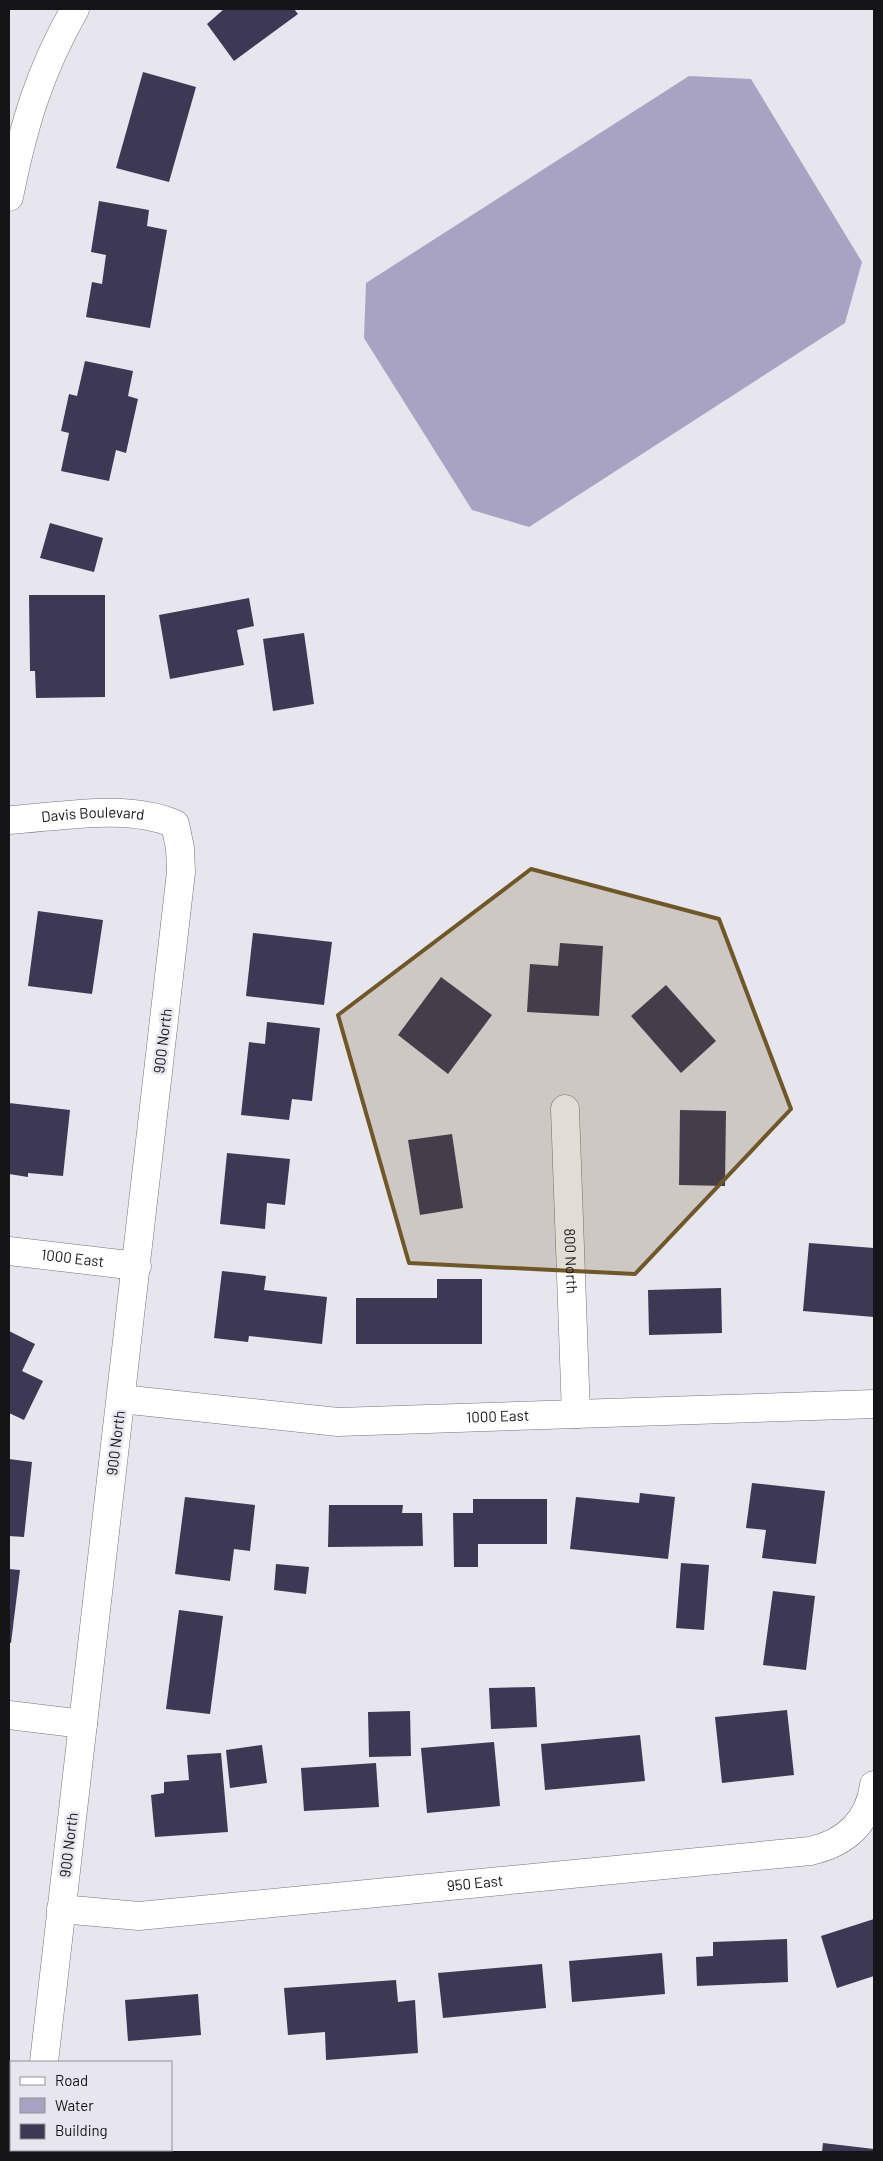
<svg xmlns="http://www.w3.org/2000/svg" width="883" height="2161" font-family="Barlow,sans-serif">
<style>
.water{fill:#a8a3c3}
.building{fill:#3d3853}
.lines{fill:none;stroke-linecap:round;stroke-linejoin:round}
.street-casing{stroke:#76757c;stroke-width:29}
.street{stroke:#fff;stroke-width:28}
.marked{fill:#6f5727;fill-opacity:0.2;stroke:#6f5727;stroke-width:4;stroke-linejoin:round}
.labels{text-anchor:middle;stroke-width:5;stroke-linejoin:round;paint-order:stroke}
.street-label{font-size:15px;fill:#151517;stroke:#e7e5ed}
</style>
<rect width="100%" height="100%" fill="#e7e5ed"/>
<!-- water -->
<path class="water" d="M689,76L751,79L862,262L845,323L529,527L472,510L364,338L366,283Z"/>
<!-- building -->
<g class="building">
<path d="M224,9H294L298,14L234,61L207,24Z"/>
<path d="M143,72L196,87L169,182L116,168Z"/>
<path d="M99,201L149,210L147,226L167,230L150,328L86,317L92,282L102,284L106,255L91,252Z"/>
<path d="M85,361L133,371L128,396L138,399L126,453L116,450L109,481L61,471L69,433L61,431L69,394L77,396Z"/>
<path d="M50,523L103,538L94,572L40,558Z"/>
<path d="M29,595H105V697L36,698L35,671H30Z"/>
<path d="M249,598L254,626L237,630L244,665L170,679L159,615Z"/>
<path d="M304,633L314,704L273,711L263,639Z"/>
<path d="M38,911L103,920L92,994L28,986Z"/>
<path d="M253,933L332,942L324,1005L246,996Z"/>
<path d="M560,943L603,946L599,1016L527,1012L530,964L558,966Z"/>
<path d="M441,977L492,1015L448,1074L398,1035Z"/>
<path d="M666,985L716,1041L681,1073L631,1016Z"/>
<path d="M267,1022L320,1028L312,1101L292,1099L289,1120L241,1115L249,1042L265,1044Z"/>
<path d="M9,1103L70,1110L63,1176L28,1173V1177L9,1174Z"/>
<path d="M680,1110L726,1111L725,1186L679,1185Z"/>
<path d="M452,1134L463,1208L420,1215L408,1140Z"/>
<path d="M227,1153L290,1159L285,1205L267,1203L265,1229L220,1224Z"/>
<path d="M809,1243L874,1248V1317L803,1311Z"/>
<path d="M222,1271L266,1276L264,1290L327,1297L322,1344L249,1336L248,1342L214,1338Z"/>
<path d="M437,1279H482V1344H356V1298H437Z"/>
<path d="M721,1288L722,1333L649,1335L648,1290Z"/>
<path d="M9,1331L35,1344L22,1371L43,1381L24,1420L9,1413Z"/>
<path d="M9,1459L32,1462L24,1537L9,1536Z"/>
<path d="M752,1483L825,1491L816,1564L762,1558L766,1530L746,1528Z"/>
<path d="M640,1493L675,1497L668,1559L570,1549L576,1497L639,1503Z"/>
<path d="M185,1497L255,1505L250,1551L234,1549L230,1581L175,1574Z"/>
<path d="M473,1499H547V1544H478V1567H454L453,1513H473Z"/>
<path d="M329,1505H403L402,1513H422L423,1546L328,1547Z"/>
<path d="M681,1563L709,1565L704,1630L676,1628Z"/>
<path d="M276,1564L309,1567L306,1594L274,1590Z"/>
<path d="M9,1569L20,1570L11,1643H9Z"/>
<path d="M773,1591L815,1596L806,1670L763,1665Z"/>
<path d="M179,1610L223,1616L210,1714L166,1709Z"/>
<path d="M535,1687L537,1727L491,1729L489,1688Z"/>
<path d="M787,1710L794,1775L722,1783L715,1717Z"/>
<path d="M410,1711L411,1756L369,1757L368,1712Z"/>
<path d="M640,1735L645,1781L545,1790L541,1744Z"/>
<path d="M494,1742L500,1806L427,1813L421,1748Z"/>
<path d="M262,1745L267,1783L230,1788L226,1750Z"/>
<path d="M221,1753L228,1832L155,1837L151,1795L164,1793V1782L189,1780L187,1755Z"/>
<path d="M376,1763L379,1807L304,1811L301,1768Z"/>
<path d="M874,1919V1976L837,1988L821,1936Z"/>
<path d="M787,1939L788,1982L697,1986L696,1957L713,1956V1942Z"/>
<path d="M662,1953L665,1994L572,2002L569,1961Z"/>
<path d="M542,1964L546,2008L443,2018L438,1973Z"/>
<path d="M396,1980L398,2002L415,2000L418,2053L326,2060L325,2032L288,2035L284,1988Z"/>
<path d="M198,1994L201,2035L128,2041L125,2000Z"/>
<path d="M823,2143L874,2149V2152H822Z"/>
<path d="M116,2150H166V2152H115Z"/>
</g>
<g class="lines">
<defs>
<g id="street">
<path d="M9,197C23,127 39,72 75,9"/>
<path id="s1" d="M9,820C60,817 127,803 175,824L180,848L181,872L44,2062"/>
<path id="s2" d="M565,1109L576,1414"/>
<path id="s3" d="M9,1251L137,1266"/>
<path id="s4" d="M121,1399L338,1422L874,1404"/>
<path d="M9,1715L83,1724"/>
<path id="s5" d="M61,1909L139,1916L810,1851C846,1843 869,1822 874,1785"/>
<path d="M33,2152V2150"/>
</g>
</defs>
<!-- street casing -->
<use href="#street" class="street-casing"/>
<!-- street -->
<use href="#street" class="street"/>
</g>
<!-- marked area -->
<path class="marked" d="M531,869L719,919L791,1109L635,1274L409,1263L338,1015Z"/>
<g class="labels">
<!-- street labels -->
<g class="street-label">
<text dy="5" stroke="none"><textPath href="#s1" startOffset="84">Davis Boulevard</textPath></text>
<text transform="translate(163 1041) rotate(-83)" y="5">900 North</text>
<text dy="5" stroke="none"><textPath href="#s3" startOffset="64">1000 East</textPath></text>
<text dy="5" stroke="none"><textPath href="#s2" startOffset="152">800 North</textPath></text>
<text dy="5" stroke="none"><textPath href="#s4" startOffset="378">1000 East</textPath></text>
<text transform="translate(116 1443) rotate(-83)" y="5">900 North</text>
<text transform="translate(69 1845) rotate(-83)" y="5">900 North</text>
<text dy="5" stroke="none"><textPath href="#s5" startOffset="416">950 East</textPath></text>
</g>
</g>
<!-- border -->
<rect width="883" height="2161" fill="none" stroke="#151517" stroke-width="20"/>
<!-- legend -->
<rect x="10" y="2061" width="162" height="90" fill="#e7e5ed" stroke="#939297"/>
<rect x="20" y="2077" width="25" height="8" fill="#ffffff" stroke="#939297"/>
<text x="55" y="2086" font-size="15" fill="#151517">Road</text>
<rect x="20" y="2098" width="25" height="15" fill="#a8a3c3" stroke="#939297"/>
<text x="55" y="2111" font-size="15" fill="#151517">Water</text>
<rect x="20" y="2124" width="25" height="15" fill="#3d3853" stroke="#939297"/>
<text x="55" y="2136" font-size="15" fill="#151517">Building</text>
</svg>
